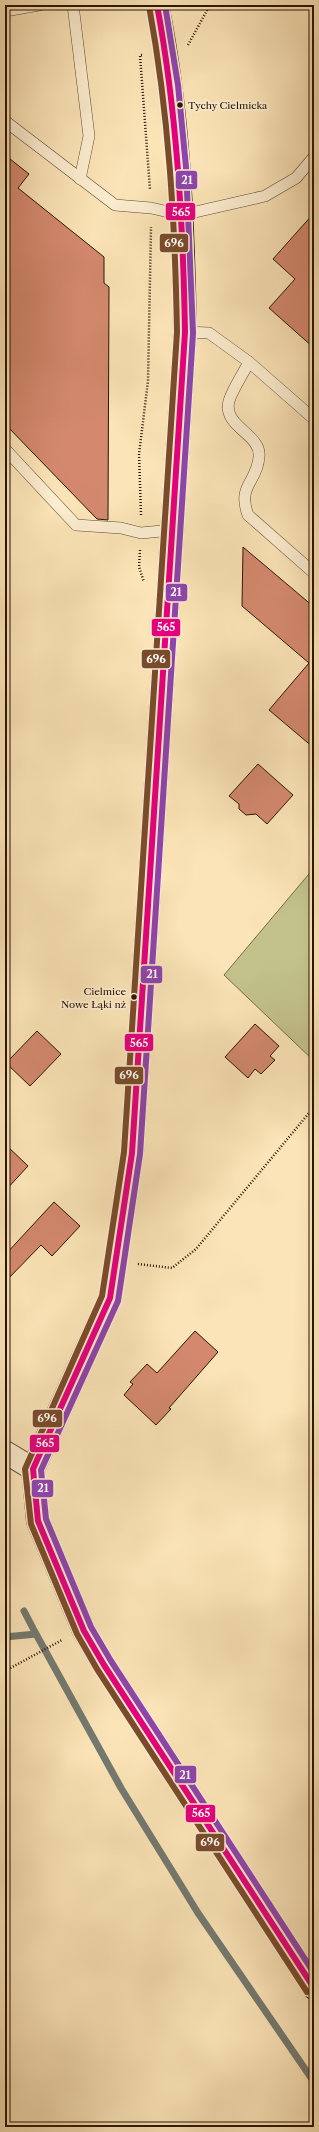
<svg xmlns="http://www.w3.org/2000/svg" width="319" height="2132" font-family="'Libre Caslon Text',serif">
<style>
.green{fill:#c3c28b;stroke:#766c46}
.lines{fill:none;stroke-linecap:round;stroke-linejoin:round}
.stream{stroke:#737970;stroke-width:7}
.building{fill:#d4896f;stroke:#2a1501}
.lane-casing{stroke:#5e492e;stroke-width:12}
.street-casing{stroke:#5e492e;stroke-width:24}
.secondary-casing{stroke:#2a1501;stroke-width:24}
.path{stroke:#2a1501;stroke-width:2.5;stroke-dasharray:1 2;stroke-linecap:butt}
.lane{stroke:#fcedd0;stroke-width:11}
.street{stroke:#fcedd0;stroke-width:22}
.secondary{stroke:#fcedd0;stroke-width:22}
.bus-1-casing{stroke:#fcedd0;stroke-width:9}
.bus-2-casing{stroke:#fcedd0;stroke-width:9}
.bus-3-casing{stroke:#fcedd0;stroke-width:9}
.bus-1{stroke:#e5007d;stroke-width:6}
.bus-2{stroke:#7a4b2a;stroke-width:6}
.bus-3{stroke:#8e44ad;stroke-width:6}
.bus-dot{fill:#2a1501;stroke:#fcedd0;stroke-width:1.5}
.labels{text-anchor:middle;stroke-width:3.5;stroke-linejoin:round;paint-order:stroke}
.bus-label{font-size:10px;fill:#2a1501;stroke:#fcedd0;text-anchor:start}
.line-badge{stroke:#fcedd0;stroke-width:1.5}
.badge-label{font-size:11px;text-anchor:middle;font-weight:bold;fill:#fff}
</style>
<rect width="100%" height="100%" fill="#fbe4b7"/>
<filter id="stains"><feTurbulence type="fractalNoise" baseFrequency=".005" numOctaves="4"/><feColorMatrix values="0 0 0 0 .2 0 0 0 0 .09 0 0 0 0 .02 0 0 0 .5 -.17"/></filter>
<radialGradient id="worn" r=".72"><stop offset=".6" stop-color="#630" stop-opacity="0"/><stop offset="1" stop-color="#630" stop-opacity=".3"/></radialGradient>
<!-- green -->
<path class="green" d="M314,868V1061L224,975Z"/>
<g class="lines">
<!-- stream -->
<g class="stream">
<path d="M24,1611L36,1634"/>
<path d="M5,1637L36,1634L121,1788L198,1913L314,2082"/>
</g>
</g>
<!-- building -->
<g class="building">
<path d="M5,155L29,174L18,188L104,257V283L109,287L108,520L97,519L5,424Z"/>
<path d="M314,213V348L269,308L295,279L273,259Z"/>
<path d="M243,547L314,607V748L269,710L309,663L242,606Z"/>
<path d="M258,764L293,795L267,824L256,814L246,815L239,809V804L229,796Z"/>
<path d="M255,1024L279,1046L270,1056L275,1060L261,1074L255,1069L248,1078L225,1057Z"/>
<path d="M37,1031L61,1054L30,1086L6,1063Z"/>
<path d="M5,1144L28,1166L5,1191Z"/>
<path d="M54,1202L80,1226L52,1256L41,1245L5,1282V1255Z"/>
<path d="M195,1331L218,1352L169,1408L171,1409L156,1425L124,1395L133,1384L130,1382L147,1364L157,1373Z"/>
</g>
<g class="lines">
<defs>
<g id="lane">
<path d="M73,5L89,136L80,179"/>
<path d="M5,11L39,5"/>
<path d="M5,121L115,205L151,208L182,215L265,196L296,178L314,157"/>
<path d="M185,332L209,333L249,362L314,419"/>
<path d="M249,362C243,374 233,388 229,401C222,427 262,434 259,457C257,483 237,485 248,515L314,573"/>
<path d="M5,449L76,525L121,528L141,533L172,530"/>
</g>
<path id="street" d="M5,1452L33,1469"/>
<path id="secondary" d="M157,5C179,112 183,223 185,332L132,1153L110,1298L33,1469L38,1521L84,1631L104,1665L314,1988"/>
</defs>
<!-- lane casing -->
<use href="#lane" class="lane-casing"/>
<!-- street casing -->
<use href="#street" class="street-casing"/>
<!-- secondary casing -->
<use href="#secondary" class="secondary-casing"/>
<!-- path -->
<g class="path">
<path d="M188,45L210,5"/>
<path d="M142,55H140L150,190"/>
<path d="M141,515L139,454L148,381L151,227"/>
<path d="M140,550L139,567L144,582"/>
<path d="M138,1264L172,1268L196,1249L314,1107"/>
<path d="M5,1671L62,1640"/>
</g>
<!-- lane -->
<use href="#lane" class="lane"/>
<!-- street -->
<use href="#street" class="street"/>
<!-- secondary -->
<use href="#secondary" class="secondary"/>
<defs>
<path id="bus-1" d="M157,5C177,113 183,222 185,332L132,1153L110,1298L33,1469L38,1521L84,1631L104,1665L314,1988"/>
<path id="bus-2" d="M149,6C169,114 175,222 177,332L124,1152L102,1296L25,1469L31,1524L77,1634L97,1669L307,1992"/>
<path id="bus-3" d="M165,5L178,85L186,167L193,333L140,1154L118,1301L41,1470L46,1519L91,1627L111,1661L314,1973"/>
</defs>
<!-- bus-1 casing -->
<use href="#bus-1" class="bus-1-casing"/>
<!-- bus-2 casing -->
<use href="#bus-2" class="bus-2-casing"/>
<!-- bus-3 casing -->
<use href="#bus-3" class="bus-3-casing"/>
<!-- bus-1 -->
<use href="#bus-1" class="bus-1"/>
<!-- bus-2 -->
<use href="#bus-2" class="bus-2"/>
<!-- bus-3 -->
<use href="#bus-3" class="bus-3"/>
</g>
<!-- markers -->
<g class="bus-dot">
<circle cx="180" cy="105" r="3.5"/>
<circle cx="134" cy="997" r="3.5"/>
</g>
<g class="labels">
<!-- bus labels -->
<g class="bus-label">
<text x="188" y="109">Tychy Cielmicka</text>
<text x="126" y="995" text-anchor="end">Cielmice<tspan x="126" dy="13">Nowe Łąki nż</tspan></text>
</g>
</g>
<g class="line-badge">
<rect x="175" y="170" width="23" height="20" rx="4" fill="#8e44ad"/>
<rect x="165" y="202" width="31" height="19" rx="4" fill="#e5007d"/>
<rect x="159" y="233" width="30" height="20" rx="4" fill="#7a4b2a"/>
<rect x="165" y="583" width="23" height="19" rx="4" fill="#8e44ad"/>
<rect x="151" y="618" width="30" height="19" rx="4" fill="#e5007d"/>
<rect x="141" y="649" width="30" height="20" rx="4" fill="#7a4b2a"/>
<rect x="140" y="965" width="23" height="19" rx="4" fill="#8e44ad"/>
<rect x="124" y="1033" width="30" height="19" rx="4" fill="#e5007d"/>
<rect x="114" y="1066" width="30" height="19" rx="4" fill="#7a4b2a"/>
<rect x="32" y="1409" width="31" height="19" rx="4" fill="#7a4b2a"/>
<rect x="29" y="1434" width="31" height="19" rx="4" fill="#e5007d"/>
<rect x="31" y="1479" width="23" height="19" rx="4" fill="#8e44ad"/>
<rect x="174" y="1765" width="23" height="19" rx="4" fill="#8e44ad"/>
<rect x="185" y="1804" width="31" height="19" rx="4" fill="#e5007d"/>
<rect x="195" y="1833" width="30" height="19" rx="4" fill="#7a4b2a"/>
</g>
<g class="badge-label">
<text x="187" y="184">21</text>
<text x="181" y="216">565</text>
<text x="174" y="247">696</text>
<text x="176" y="596">21</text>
<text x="166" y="631">565</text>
<text x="156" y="663">696</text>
<text x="152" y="978">21</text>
<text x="139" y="1047">565</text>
<text x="129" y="1079">696</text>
<text x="47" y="1422">696</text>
<text x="45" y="1447">565</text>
<text x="43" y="1492">21</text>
<text x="185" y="1779">21</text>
<text x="201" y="1817">565</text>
<text x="210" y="1846">696</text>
</g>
<!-- margin -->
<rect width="319" height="2132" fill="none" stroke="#fbe4b7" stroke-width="20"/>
<rect x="6" y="6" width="307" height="2120" fill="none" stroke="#2a1501" stroke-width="2"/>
<rect x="10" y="10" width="299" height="2112" fill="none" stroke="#2a1501"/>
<rect width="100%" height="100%" filter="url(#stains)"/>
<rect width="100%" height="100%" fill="url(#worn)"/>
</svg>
